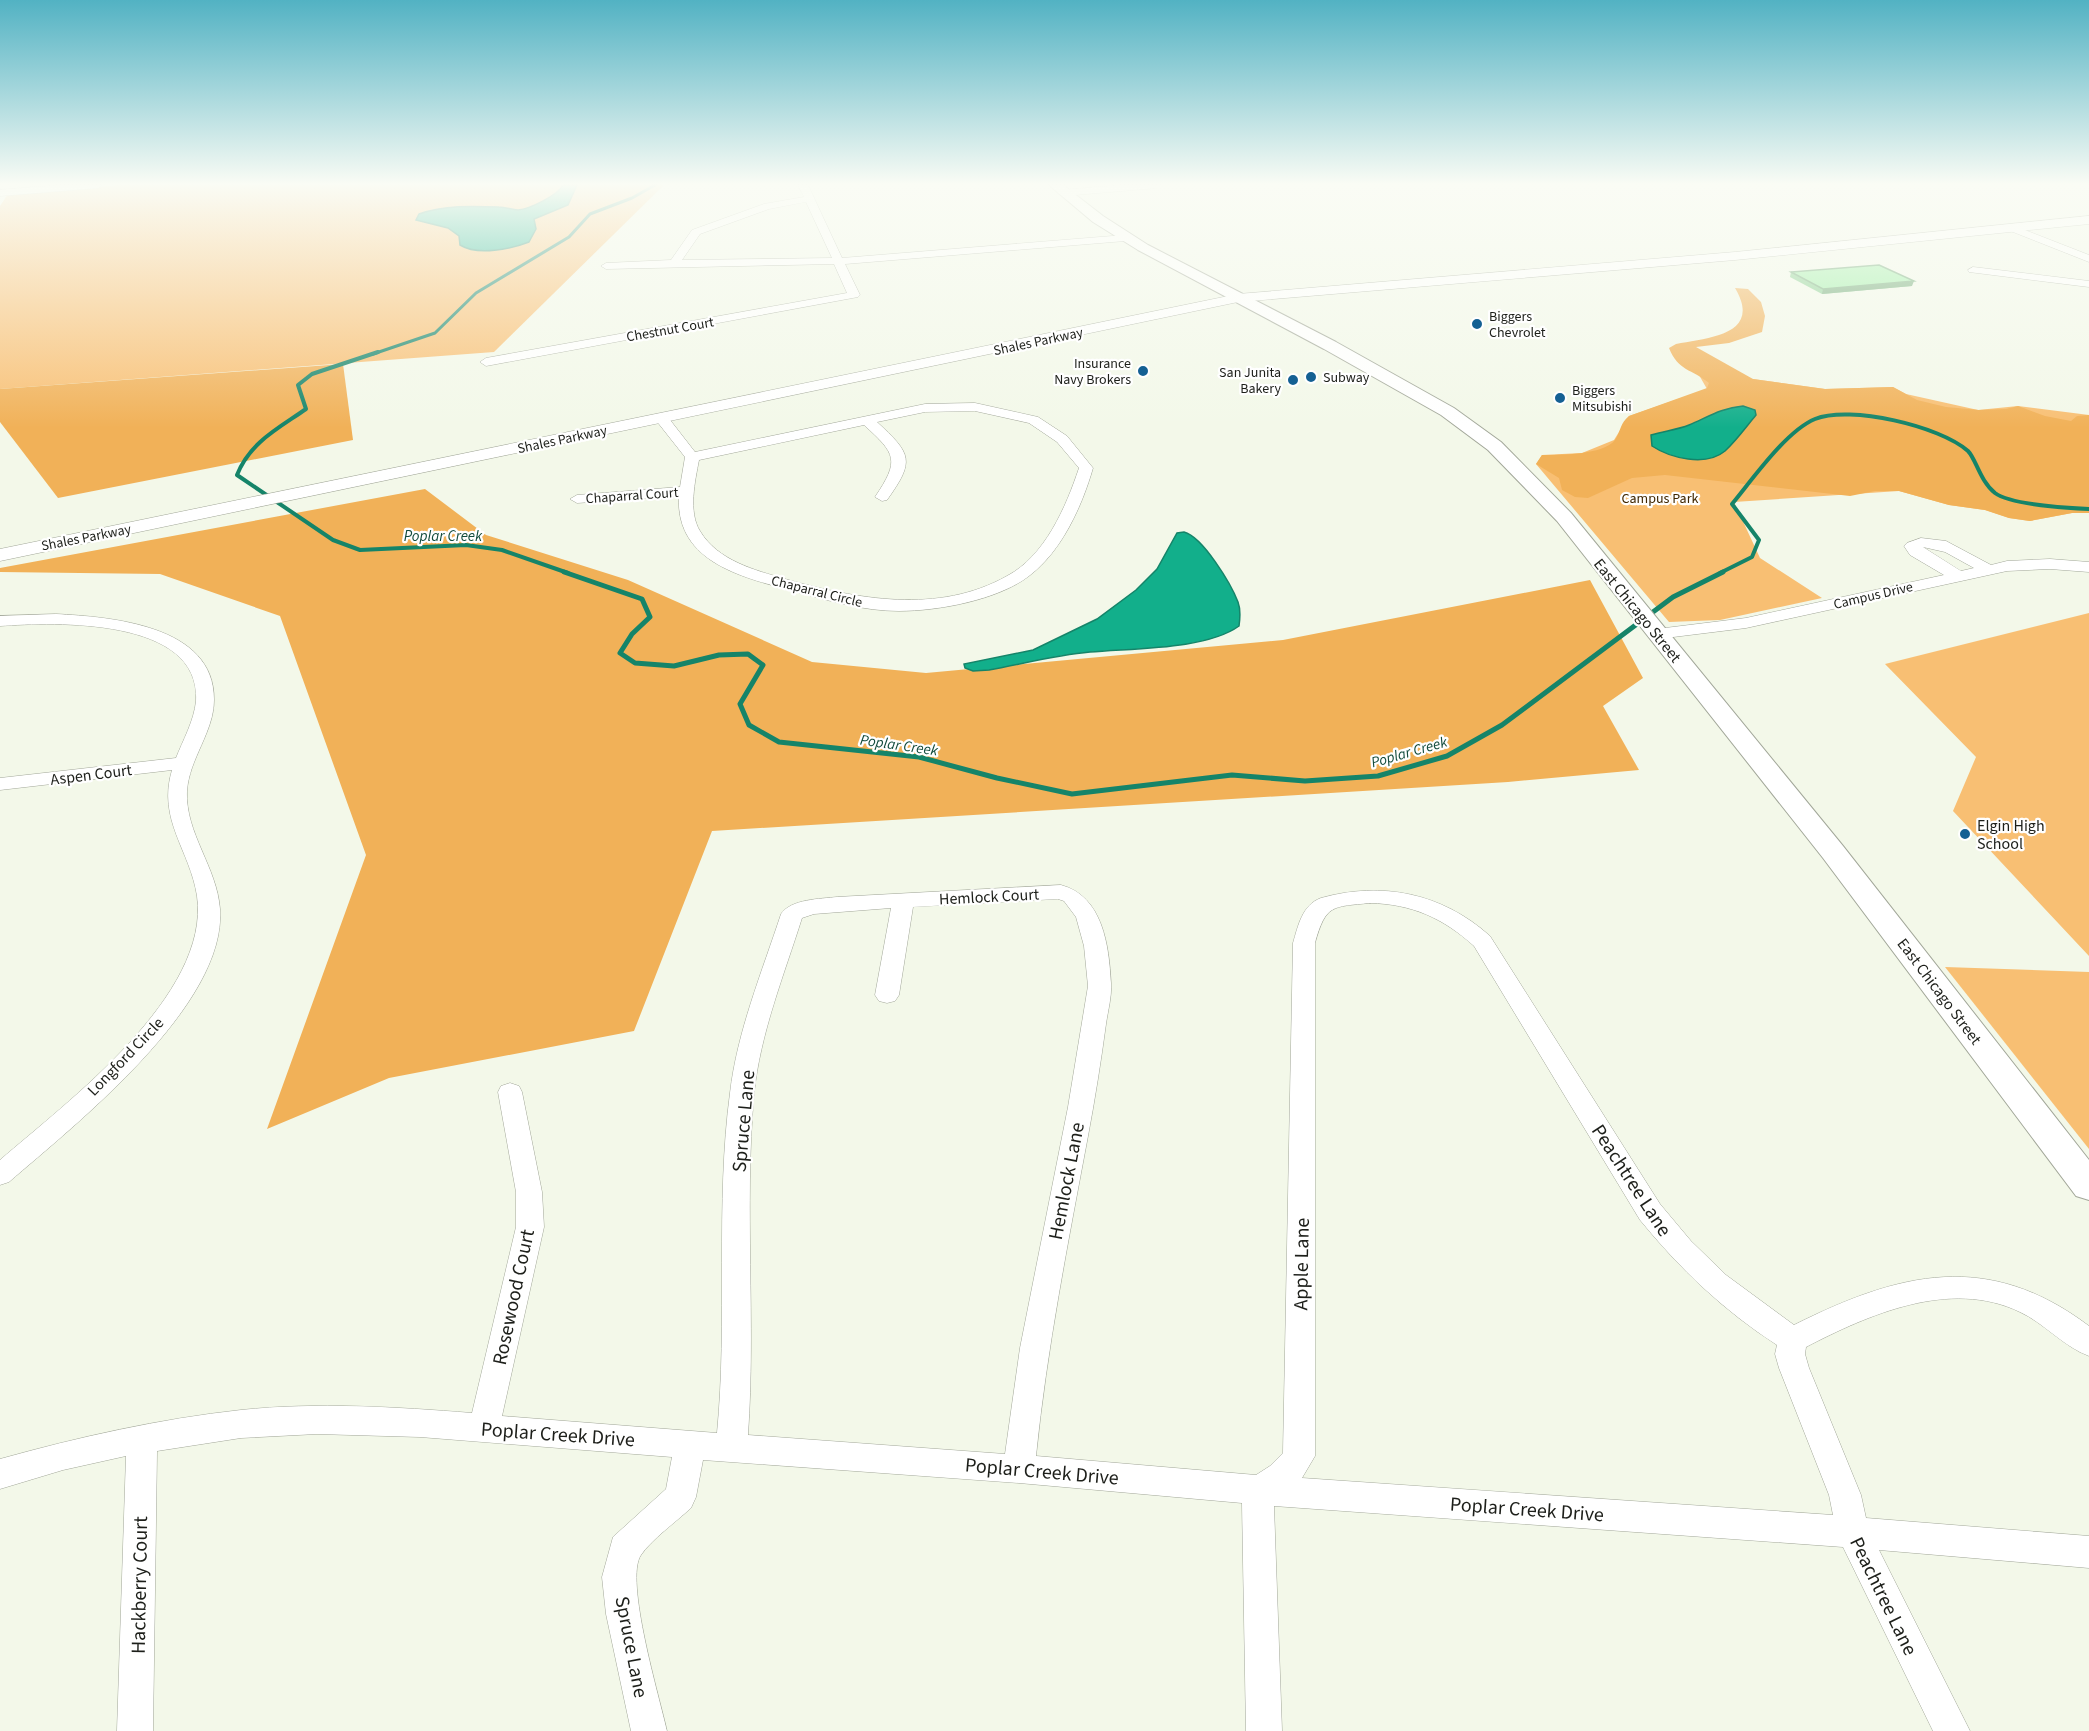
<svg xmlns="http://www.w3.org/2000/svg" width="2089" height="1731" font-family="'Source Sans 3',sans-serif">
<style>
.green{fill:#f8bf73}
.forest{fill:#f1b158}
.water{fill:#12af8b;stroke:#158469;stroke-width:1.5}
.lines{fill:none;stroke-linecap:round;stroke-linejoin:round}
.stream-far2{stroke:#158469;stroke-width:3}
.stream-far1{stroke:#158469;stroke-width:4}
.stream{stroke:#158469;stroke-width:5}
.minor-casing{stroke:#a2a799;stroke-width:1}
.tertiary-casing{stroke:#a2a799;stroke-width:1}
.secondary-casing{stroke:#a2a799;stroke-width:2}
.minor{fill:#fff;fill-rule:evenodd}
.tertiary{fill:#fff;fill-rule:evenodd}
.secondary{fill:#fff;fill-rule:evenodd}
.wall{fill:#87ce8e}
.shaded-wall{fill:#6ea774}
.building{fill:#9defa5;stroke:#6ea774;stroke-width:1.5}
.poi-dot{fill:#146093;stroke:#fff;stroke-width:2}
.labels{text-anchor:middle;stroke-width:4.5;stroke-linejoin:round;paint-order:stroke}
.far-poi-label{font-size:14px;fill:#1d1f1a;stroke:#fff;text-anchor:start}
.far-street-label{font-size:14px;fill:#1d1f1a;stroke:#fff}
.far-park-label{font-size:14px;fill:#3f2600;stroke:#fff}
.far-water-label{font-size:15px;font-style:italic;fill:#124b3c;stroke:#fff}
.street-label{font-size:16px;fill:#1d1f1a;stroke:#fff}
.poi-label{font-size:16px;fill:#1d1f1a;stroke:#fff;text-anchor:start}
.near-street-label{font-size:20px;fill:#1d1f1a;stroke:#fff}
</style>
<rect width="100%" height="100%" fill="#f3f8e9"/>
<!-- green -->
<g class="green">
<path d="M119,185H664L494,352L0,389V206L8,194Z"/>
<path d="M1699,375L1753,379L1825,389L1893,387L1906,394L1978,410L2018,406L2089,415V513H2072L2030,521L2009,518L1985,510L1949,505L1899,491L1734,502L1760,558L1822,598L1720,620L1669,622L1536,464L1542,455L1582,453L1614,440L1629,416L1707,389Z"/>
<path d="M2089,613V956L1953,811L1976,757L1885,664Z"/>
<path d="M1945,967L2089,972V1149Z"/>
</g>
<!-- forest -->
<g class="forest">
<path d="M1735,288L1748,289L1761,302L1765,316L1762,332L1729,343L1696,347L1753,379L1825,389L1893,387L1917,400L1946,407L1979,410L2006,409L2018,406L2045,416L2071,421L2077,416L2089,415V513H2072L2030,521L2009,518L1985,510L1949,505L1899,491H1875L1850,496L1665,475L1632,478L1588,498L1575,497L1562,490L1559,478L1536,464L1542,455C1560,455 1603,455 1615,440C1621,431 1620,423 1629,416L1707,388L1709,383C1692,369 1678,371 1669,348L1676,344C1708,338 1763,335 1735,288Z"/>
<path d="M343,364L353,440L58,498L0,422V389Z"/>
<path d="M425,489L486,535L628,580L812,662L926,673L1283,640L1590,580L1643,678L1603,706L1639,770L1508,782L712,831L634,1031L389,1078L267,1129L366,855L280,616L160,574L0,572V568Z"/>
</g>
<!-- water -->
<g class="water">
<path d="M563,185H577L568,205L534,219L536,229L529,242C511,249 478,256 460,245L459,236L448,228L416,220L419,214C444,205 473,206 499,207C506,207 512,210 518,210C530,209 558,195 563,185Z"/>
<path d="M1743,406L1755,410L1756,415C1746,427 1736,441 1725,451C1706,467 1670,458 1652,446L1651,435C1663,431 1677,430 1689,425C1708,417 1721,408 1743,406Z"/>
<path d="M1184,532C1203,537 1231,584 1238,602C1241,610 1240,619 1239,626C1206,650 1131,648 1090,652C1056,655 1022,664 989,670L973,671L965,668L964,664L1033,650L1097,619L1136,590L1157,569L1177,533Z"/>
</g>
<g class="lines">
<!-- stream-far2 -->
<path class="stream-far2" d="M373,354L435,333L476,293L569,237L590,214L632,198L655,185"/>
<!-- stream-far1 -->
<g class="stream-far1">
<path d="M378,352L312,374L298,385L306,409C279,428 250,442 237,475L333,540L360,550L466,545L502,550L568,573"/>
<path d="M1720,573L1752,557L1759,540L1732,504C1752,480 1786,431 1815,419C1850,405 1940,426 1968,451C1976,459 1980,481 1995,493C2011,505 2068,508 2089,509"/>
</g>
<!-- stream -->
<path class="stream" d="M564,572L642,599L650,617L632,634L620,653L635,663L674,666L719,655L748,654L763,665L740,704L749,725L779,742L919,757L997,778L1072,794L1232,775L1305,781L1378,776L1447,756L1502,725L1673,597L1723,572"/>
<defs>
<g id="minor">
<path d="M61,185H102L98,188L0,196V190Z"/>
<path d="M798,185H808L842,258L1125,235L1130,238L1125,241L845,264L860,295L858,297L486,366L480,362L486,358L847,293L834,264L606,269L601,266L606,263L671,260L692,230L764,204L804,197ZM806,202L832,258L682,260L700,234L769,209Z"/>
<path d="M1122,185H1161L1157,188L1063,196L1058,193L1063,190Z"/>
<path d="M2012,225L2089,255V262L2008,230V226Z"/>
<path d="M1973,267L2089,281V287L1969,272L1968,270Z"/>
<path d="M975,403L1038,417L1067,436L1093,468C1082,506 1062,551 1029,576C998,600 938,611 899,611C864,611 830,601 797,592C746,578 675,564 679,496L577,503L570,499L577,495L680,487L685,457L655,419L662,415L667,416L695,452L925,404ZM975,411L1029,423L1057,442L1079,468C1066,507 1045,556 1007,576C938,615 857,599 785,579C755,570 718,561 700,531C688,512 695,481 699,460L864,425C896,454 900,460 875,497L882,501L887,500C915,461 912,454 877,422L925,412Z"/>
<path d="M1921,538L1946,541L1991,565L2007,561L2050,559L2089,562V572L2050,569L2007,571L1746,628L1657,639L1651,638L1648,634L1651,630L1657,629L1746,618L1944,575L1910,555L1904,546L1907,543ZM1923,547L1945,552L1974,568L1961,571Z"/>
<path d="M56,614C111,617 215,625 214,700C214,732 189,759 187,791C185,833 217,867 220,909C227,1005 76,1124 9,1182L0,1185V1160C67,1102 211,995 197,896C190,850 157,820 172,770L0,790V778L176,758C183,740 194,721 196,701C201,617 55,622 0,626V616Z"/>
<path d="M1061,885C1103,896 1109,946 1111,983C1112,996 1108,1010 1106,1024C1101,1061 1095,1099 1088,1136C1068,1243 1047,1348 1036,1456L1256,1475L1270,1466L1283,1453L1293,943C1298,926 1302,905 1321,898C1382,881 1442,893 1490,936L1660,1204L1691,1241L1726,1275L1794,1325C1900,1272 1988,1250 2089,1326V1356C2064,1347 2044,1323 2020,1312C1950,1278 1868,1315 1806,1347L1805,1354L1809,1368L1861,1495L1866,1518L2089,1536V1568L1879,1550L1970,1731H1933L1843,1547L1274,1506L1282,1731H1246L1242,1503L1019,1483L703,1460L696,1497L691,1508C677,1521 651,1540 641,1555C624,1579 660,1699 667,1731H631L606,1614L602,1577L613,1537L666,1489L672,1457L420,1437L317,1434L241,1438L157,1451L153,1731H117L126,1456L63,1470L0,1489V1459C79,1437 159,1419 241,1410C317,1402 396,1407 472,1413L516,1227V1192L498,1092L501,1086L510,1083L519,1086L522,1092L542,1192L544,1227L502,1416L717,1433C728,1321 715,1204 730,1093C737,1032 762,972 781,914C791,899 820,899 837,897ZM1058,899L1064,901L1076,917L1084,946L1088,986L1068,1107L1020,1348L1005,1454L748,1435C756,1322 744,1207 754,1094C760,1034 784,975 802,918L814,914L891,908L875,995L879,1001L887,1003L895,1001L899,995L913,907ZM1370,903C1412,904 1443,918 1474,946L1640,1220C1680,1269 1724,1311 1777,1345L1775,1354L1779,1368L1829,1495L1833,1515L1302,1478L1315,1456V943C1326,904 1332,907 1370,903Z"/>
</g>
<path id="tertiary" d="M2089,216V224L1735,260L1238,302L0,561V549L1238,294L1735,252Z"/>
<path id="secondary" d="M1049,185H1063L1103,216L1148,245L1336,342L1454,408L1501,442L1571,513L1843,846L2089,1160V1200L2076,1196L1823,858L1557,521L1488,450L1441,415L1324,349L1138,250L1093,222Z"/>
</defs>
<!-- minor casing -->
<use href="#minor" class="minor-casing"/>
<!-- tertiary casing -->
<use href="#tertiary" class="tertiary-casing"/>
<!-- secondary casing -->
<use href="#secondary" class="secondary-casing"/>
<!-- minor -->
<use href="#minor" class="minor"/>
<!-- tertiary -->
<use href="#tertiary" class="tertiary"/>
<!-- secondary -->
<use href="#secondary" class="secondary"/>
</g>
<!-- wall -->
<path class="wall" d="M1791,272L1912,286L1822,294L1790,277Z"/>
<!-- shaded-wall -->
<path class="shaded-wall" d="M1914,281L1912,286L1822,294L1823,289Z"/>
<!-- building -->
<path class="building" d="M1879,265L1914,281L1823,289L1791,272Z"/>
<!-- sky -->
<linearGradient id="sky" x2="0" y2="1"><stop stop-color="#52b2c3"/><stop offset="0.43" stop-color="#fafcf5"/><stop offset="1" stop-color="#fafcf5" stop-opacity="0"/></linearGradient>
<rect width="2089" height="428" fill="url(#sky)"/>
<!-- markers -->
<g class="poi-dot">
<circle cx="1477" cy="324" r="6"/>
<circle cx="1143" cy="371" r="6"/>
<circle cx="1311" cy="377" r="6"/>
<circle cx="1293" cy="380" r="6"/>
<circle cx="1560" cy="398" r="6"/>
<circle cx="1965" cy="834" r="6"/>
</g>
<g class="labels">
<!-- far-poi labels -->
<g class="far-poi-label">
<text x="1489" y="321">Biggers<tspan x="1489" dy="16">Chevrolet</tspan></text>
<text x="1131" y="368" text-anchor="end">Insurance<tspan x="1131" dy="16">Navy Brokers</tspan></text>
<text x="1281" y="377" text-anchor="end">San Junita<tspan x="1281" dy="16">Bakery</tspan></text>
<text x="1323" y="382">Subway</text>
<text x="1572" y="395">Biggers<tspan x="1572" dy="16">Mitsubishi</tspan></text>
</g>
<!-- far-street labels -->
<g class="far-street-label">
<text transform="translate(670 329) rotate(-10)" y="5">Chestnut Court</text>
<text transform="translate(1038 341) rotate(-12)" y="5">Shales Parkway</text>
<text transform="translate(562 439) rotate(-12)" y="5">Shales Parkway</text>
<text transform="translate(632 495) rotate(-4)" y="5">Chaparral Court</text>
<text transform="translate(86 537) rotate(-11)" y="5">Shales Parkway</text>
<text transform="translate(817 591) rotate(14)" y="5">Chaparral Circle</text>
<text transform="translate(1873 595) rotate(-13)" y="5">Campus Drive</text>
</g>
<!-- far-park labels -->
<g class="far-park-label">
<text x="1660" y="503">Campus Park</text>
</g>
<!-- far-water labels -->
<g class="far-water-label">
<text x="443" y="541">Poplar Creek</text>
<text transform="translate(899 745) rotate(8)" y="5">Poplar Creek</text>
<text transform="translate(1409 752) rotate(-16)" y="5">Poplar Creek</text>
</g>
<!-- street labels -->
<g class="street-label">
<text transform="translate(1638 610) rotate(51)" y="6">East Chicago Street</text>
<text transform="translate(91 774) rotate(-7)" y="6">Aspen Court</text>
<text transform="translate(989 896) rotate(-3)" y="6">Hemlock Court</text>
<text transform="translate(1940 991) rotate(53)" y="6">East Chicago Street</text>
<text transform="translate(125 1056) rotate(-46)" y="6">Longford Circle</text>
</g>
<!-- poi labels -->
<g class="poi-label">
<text x="1977" y="831">Elgin High<tspan x="1977" dy="18">School</tspan></text>
</g>
<!-- near-street labels -->
<g class="near-street-label">
<text transform="translate(743 1121) rotate(-85)" y="7">Spruce Lane</text>
<text transform="translate(1632 1180) rotate(57)" y="7">Peachtree Lane</text>
<text transform="translate(1066 1181) rotate(-79)" y="7">Hemlock Lane</text>
<text transform="translate(1301 1264) rotate(-89)" y="7">Apple Lane</text>
<text transform="translate(513 1297) rotate(-78)" y="7">Rosewood Court</text>
<text transform="translate(558 1434) rotate(4)" y="7">Poplar Creek Drive</text>
<text transform="translate(1042 1471) rotate(5)" y="7">Poplar Creek Drive</text>
<text transform="translate(1527 1509) rotate(4)" y="7">Poplar Creek Drive</text>
<text transform="translate(139 1585) rotate(-89)" y="7">Hackberry Court</text>
<text transform="translate(1884 1596) rotate(64)" y="7">Peachtree Lane</text>
<text transform="translate(632 1647) rotate(79)" y="7">Spruce Lane</text>
</g>
</g>
</svg>
